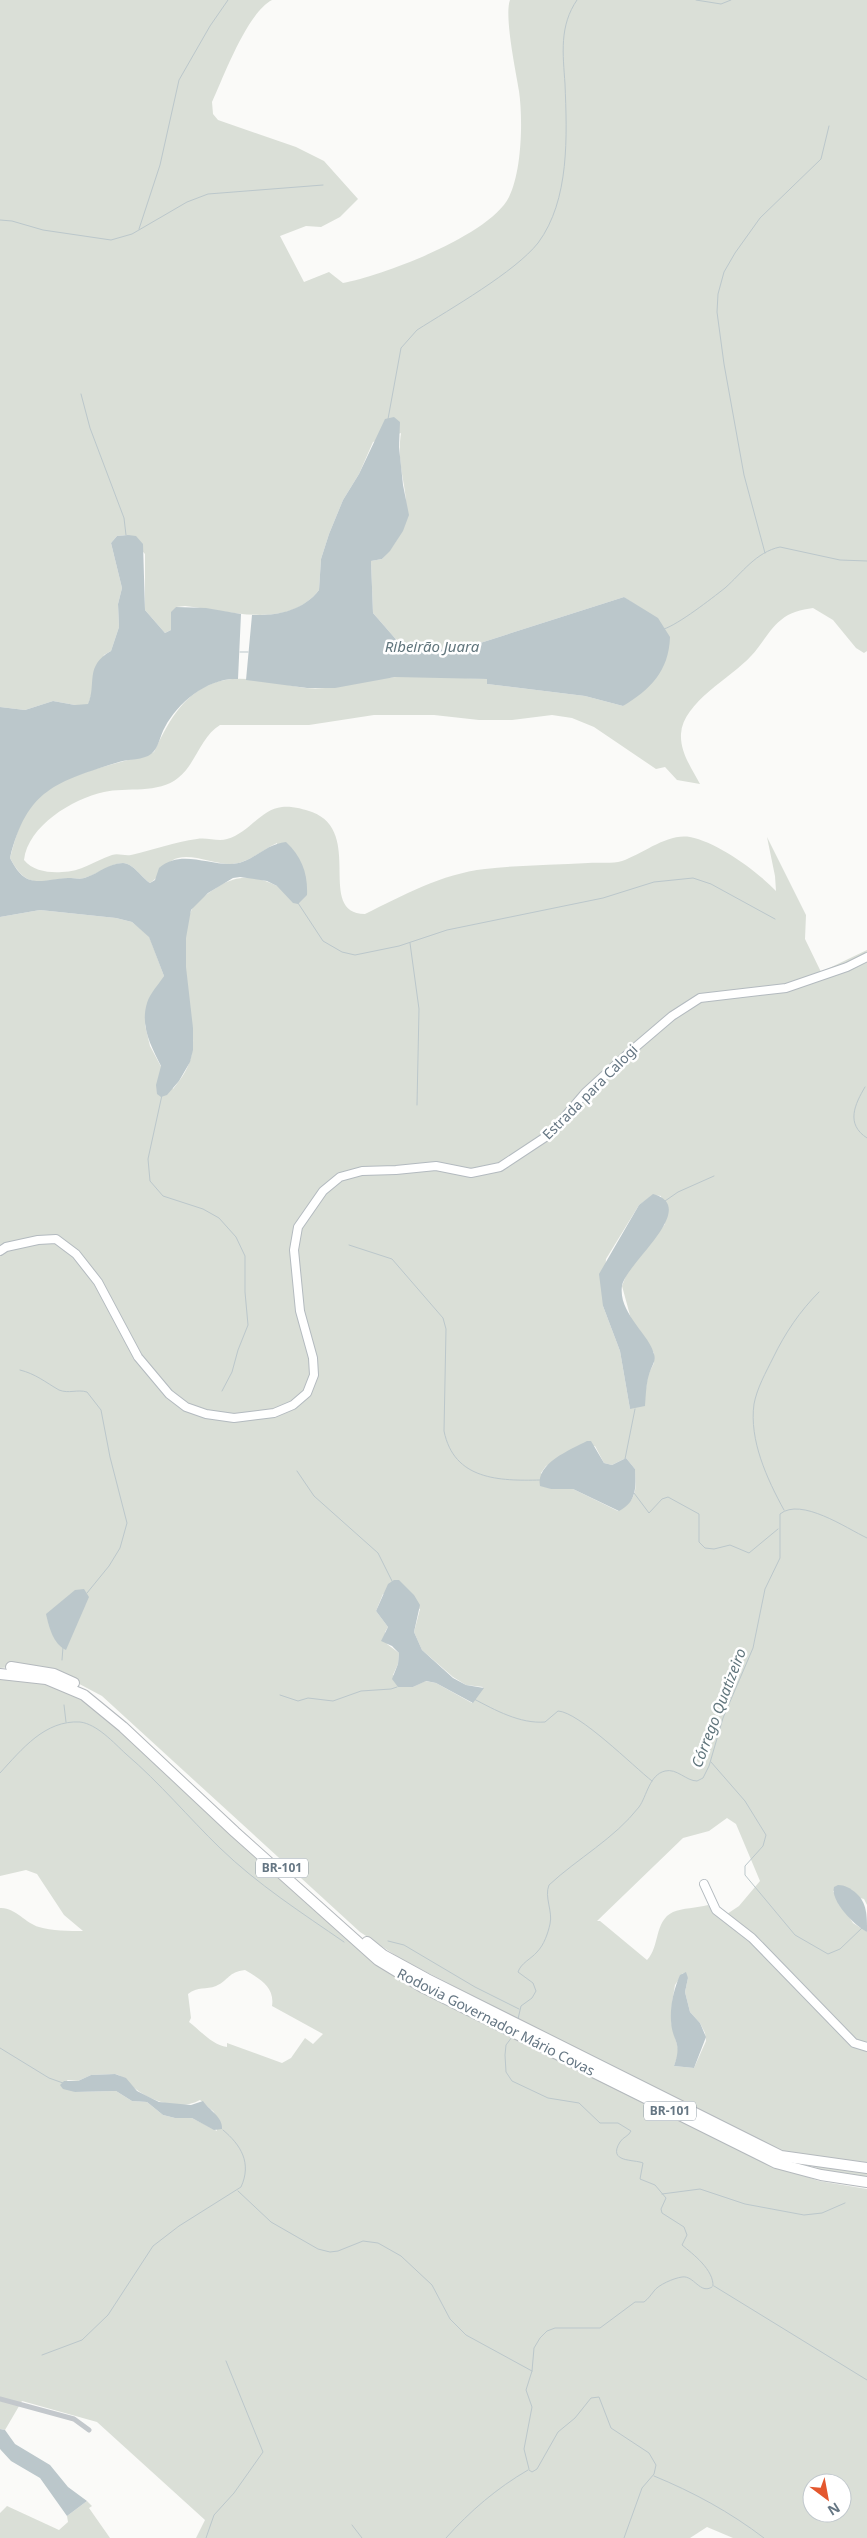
<svg xmlns="http://www.w3.org/2000/svg" width="867" height="2538" font-family="'Noto Sans',sans-serif">
<style>
.green{fill:#dadfd7;fill-rule:evenodd}
.water{fill:#bbc7cb}
.lines{fill:none;stroke-linecap:round;stroke-linejoin:round}
.stream{stroke:#bbc7cb;stroke-width:1}
.secondary-casing{stroke:#b3babf;stroke-width:10}
.highway-casing{stroke:#b4b9bd;stroke-width:12}
.street{stroke:#c3c8cc;stroke-width:5}
.secondary{stroke:#fff;stroke-width:8}
.highway{stroke:#fff;stroke-width:10}
.labels{text-anchor:middle;stroke-width:5;stroke-linejoin:round;paint-order:stroke}
.shield{fill:#fff;stroke:#939fa8;stroke-width:1}
.shield-label{font-size:12px;font-weight:bold;fill:#657683}
.street-label{font-size:14px;fill:#657683;stroke:#fff}
.water-label{font-size:15px;font-style:italic;fill:#60757c;stroke:#fff}
</style>
<rect width="100%" height="100%" fill="#fafaf8"/>
<!-- green -->
<g class="green">
<path d="M0,0H272C247,13 224,76 212,102L213,114L218,120L296,147L324,161L358,199L340,217L321,227L306,226L280,236L304,282L329,272L343,283C385,275 490,235 509,197C522,171 523,119 519,91C516,72 504,16 510,0H867V651L864,653L856,648L833,620L813,608C801,610 790,612 781,620C769,629 762,645 751,656C731,678 683,702 681,734C680,752 692,769 700,784L677,780L665,767L656,769L594,727L572,718L552,715L512,720H479L434,715H374L309,725H220C201,736 196,764 178,778C159,794 126,787 104,792C72,799 28,826 24,860C33,871 49,873 62,872C81,872 94,861 112,855C118,853 124,856 131,855C153,850 175,842 197,839C207,837 218,842 227,839C248,834 261,809 282,807C292,806 303,809 312,812C365,832 315,913 365,914C404,895 441,874 485,869C519,865 554,865 588,863C599,862 612,864 622,861C643,854 667,833 690,837C717,842 757,871 776,891L775,876L767,837L806,915L805,939L821,972L867,950V1905L864,1899L833,1891L853,1923L867,1932V2180L823,2170L789,2158L401,1959L360,1932L102,1696L70,1679L16,1667L0,1668V917L40,910L116,918L132,922L149,936L164,976L145,1025L150,1046L173,1089C182,1078 190,1066 192,1052C195,1037 191,1022 189,1006C185,978 180,939 191,911C195,901 210,892 219,886C239,874 257,876 277,886V843C262,850 250,862 232,864C215,865 195,854 178,858C163,862 162,876 150,883C142,878 133,863 123,863C111,863 98,874 87,877C81,880 74,878 68,878C39,881 27,890 10,858C14,843 18,828 25,814C49,772 114,767 154,752C167,725 181,696 211,684C239,672 277,684 305,688C336,691 365,679 396,677C426,675 457,678 487,679V684L585,696L623,706L669,646C670,622 642,610 624,597L474,645L447,650L400,644L373,613L371,561L382,559C428,510 393,486 401,433L373,442L359,474L343,500L329,534L321,559L319,590C287,631 228,610 185,606L176,607L171,622V630L165,633L145,610V554L128,535L117,536L111,543L122,588L118,604L119,627L111,651L104,655L88,705H75L53,701L25,710L0,707ZM653,1195L661,1196L665,1224L627,1273L622,1286L631,1319L654,1353V1363L648,1375L646,1388L630,1409L620,1351L603,1306L606,1259L639,1205ZM595,1446L604,1463L612,1465L626,1458L635,1469C636,1490 638,1499 618,1511L573,1489H551L541,1473L546,1466ZM383,1594L420,1609L414,1632L422,1650L453,1677L466,1685L483,1687L472,1703L436,1683L425,1681L413,1687L393,1675L398,1664L399,1653L387,1644L385,1632L388,1627L376,1611ZM727,1818L736,1824L760,1881L739,1906L721,1918L708,1905C697,1908 682,1908 673,1912C654,1921 660,1947 647,1960L600,1921H597L683,1838L709,1831ZM683,1973L688,1978L685,1992L690,2012L700,2023L705,2033L706,2041L694,2068L674,2066L679,2052L671,2022L672,2003L675,1985Z"/>
<path d="M7,1679L37,1681L70,1691L107,1717L318,1909L447,2005L767,2163L819,2181L867,2189V2538H733L707,2527L690,2538H196L205,2520L97,2422L22,2401L5,2430L0,2429V1908C15,1907 25,1923 39,1927C51,1931 70,1931 83,1931L64,1915L37,1874L26,1870L0,1876V1680ZM245,1970C260,1979 275,1987 272,2006L323,2034L313,2044L305,2038L291,2058L282,2063L227,2043V2047C212,2045 201,2031 189,2022L191,2018L188,1994C198,1986 206,1990 216,1986C229,1980 228,1972 245,1970ZM115,2074C126,2077 128,2084 137,2090C153,2102 181,2111 200,2100L214,2112L217,2131L192,2118H175L163,2115L147,2102L132,2101L116,2091L75,2092L67,2080L78,2081L91,2075ZM812,2483H842V2513H812Z"/>
<path d="M87,2501L92,2506L89,2508L110,2538H0V2513L7,2506L59,2530L68,2522L67,2516Z"/>
</g>
<!-- water -->
<g class="water">
<path d="M394,417L400,422L399,447L403,485L409,515L403,531L390,551L382,559L371,561L373,613L400,644L447,650L474,645L624,597L658,618L670,637C669,671 650,690 623,706L585,696L487,684V679L395,677L335,688H307L246,680L252,615C276,616 303,611 319,590L321,559L329,534L343,500L359,474L385,419Z"/>
<path d="M128,535L136,536L143,544L145,610L165,633L171,630V612L176,607L206,608L241,614L238,679C209,677 178,702 165,727C160,735 159,748 151,754C144,760 128,759 119,762C56,782 27,789 10,858C26,890 39,880 68,878C75,878 81,880 87,877C99,873 109,863 123,863C133,863 142,878 150,883L155,880L159,868C180,850 205,864 230,864C252,864 264,844 286,842C302,857 308,874 307,895L298,904L293,903L277,886L267,881L240,877L233,878L208,893L191,910L186,938V967L193,1028V1050L190,1062L179,1081L167,1095L161,1097L157,1094L156,1085L161,1066C151,1046 140,1026 147,1003C150,993 159,984 164,976L149,937L132,922L116,918L40,910L0,917V707L25,710L53,701L75,705L88,704C97,684 84,666 111,651L119,627L118,604L122,588L111,543L117,536Z"/>
<path d="M653,1194C701,1207 625,1264 622,1286C618,1313 650,1335 654,1354C656,1360 653,1364 651,1369C646,1380 646,1394 645,1406L630,1409L620,1351L603,1306L599,1274L639,1205Z"/>
<path d="M587,1441H591L604,1463L612,1465L626,1458L635,1469C636,1487 637,1502 619,1511L573,1489H551L540,1486C536,1463 570,1450 587,1441Z"/>
<path d="M394,1580H399L414,1595L420,1605L414,1632L422,1650L453,1678L466,1685L484,1688L473,1703L436,1683L426,1681L413,1687H398L392,1679L398,1664L399,1653L392,1646L381,1641L388,1627L376,1611L388,1584Z"/>
<path d="M84,1589L89,1597L66,1650C53,1644 49,1627 46,1614L75,1590Z"/>
<path d="M838,1885C845,1885 850,1888 856,1893C867,1903 867,1915 867,1932C855,1926 830,1901 834,1887Z"/>
<path d="M686,1972L688,1978L685,1992L690,2012L700,2023L706,2037L694,2068L674,2066C683,2041 672,2042 671,2021C670,2005 674,1989 680,1975Z"/>
<path d="M115,2074L126,2078L137,2091L159,2102L191,2105L203,2101C209,2110 223,2117 222,2129L214,2130L192,2118H175L163,2115L147,2102L132,2101L116,2091L75,2092L63,2089L60,2085L64,2081H78L91,2075Z"/>
<path d="M0,2429L5,2430L15,2444L50,2465L68,2487L87,2501L67,2516L40,2478L11,2461L0,2449Z"/>
</g>
<g class="lines">
<!-- stream -->
<g class="stream">
<path d="M696,0L721,4L731,0"/>
<path d="M0,220L12,221L43,230L111,240L132,234L187,202L208,194L323,185"/>
<path d="M139,229L160,165L179,80L210,26L228,0"/>
<path d="M81,394L90,428L124,518L126,535"/>
<path d="M388,419L401,348L417,330C450,309 515,272 538,243C570,200 567,135 565,84C563,54 559,26 577,0"/>
<path d="M765,553L744,475L724,364L717,312L718,294L724,272L735,253L760,218L821,159L829,126"/>
<path d="M664,629C679,624 711,599 725,588C742,573 756,552 780,547L840,560L867,561"/>
<path d="M240,652H248"/>
<path d="M298,903L323,941L342,952L355,955L399,946L447,930L603,898L654,882L693,878L711,884L775,919"/>
<path d="M410,943L419,1009L417,1105"/>
<path d="M865,1087C855,1104 845,1124 867,1138"/>
<path d="M162,1095L148,1159L150,1181L163,1196L203,1209L219,1218L236,1237L245,1256V1292L248,1325L238,1350L232,1372L222,1391"/>
<path d="M665,1201L678,1192L714,1176"/>
<path d="M349,1245L392,1259L443,1318L446,1329L444,1431C454,1480 499,1481 540,1480"/>
<path d="M20,1370C36,1374 45,1382 59,1390C69,1394 77,1389 87,1392L101,1410L110,1457L127,1523L120,1548L109,1566L87,1593"/>
<path d="M625,1459L635,1409"/>
<path d="M297,1471L314,1496L378,1553L393,1583"/>
<path d="M634,1493L649,1513L662,1499L668,1497L699,1514V1542L705,1548L714,1549L730,1545L749,1553L778,1529"/>
<path d="M784,1510C767,1479 749,1440 754,1404C757,1388 766,1372 773,1358C785,1333 800,1311 819,1292"/>
<path d="M62,1660L63,1647"/>
<path d="M280,1695L298,1701L308,1698L333,1701L361,1691L391,1689L397,1687"/>
<path d="M474,1699C495,1710 520,1724 545,1722L558,1711C579,1712 633,1766 652,1781"/>
<path d="M64,1705L66,1722"/>
<path d="M711,1762L745,1801L766,1835L763,1846L745,1866V1875L795,1935L828,1954L840,1949L862,1928"/>
<path d="M0,1773C22,1749 45,1720 80,1722C97,1724 114,1743 126,1754C160,1783 188,1817 220,1848C257,1884 302,1913 344,1942"/>
<path d="M388,1941L404,1945L475,1987L519,2009"/>
<path d="M518,2019L521,2006L532,1998L536,1991L533,1983L518,1972C521,1963 531,1959 537,1952C544,1945 548,1933 550,1924C553,1911 544,1897 549,1885C578,1858 614,1839 639,1807C647,1796 649,1775 665,1771C677,1768 686,1781 697,1781L703,1778L709,1766L723,1718L753,1648L765,1589L780,1558V1514C801,1497 846,1528 867,1538"/>
<path d="M512,2037L506,2045L505,2055L506,2072L512,2081L548,2098L579,2103L600,2123H618L631,2131C629,2136 623,2137 620,2142C607,2163 634,2159 643,2163L640,2179L655,2185L666,2198L661,2209L662,2213L684,2227L687,2235L682,2245C693,2254 714,2270 713,2286"/>
<path d="M0,2048L49,2078L63,2083"/>
<path d="M238,2191L271,2222L318,2249L330,2252L338,2251L363,2241L378,2243L401,2256L432,2285L450,2319L466,2335L532,2371"/>
<path d="M662,2194L700,2189L745,2204L804,2215L822,2213L845,2203"/>
<path d="M714,2286L867,2380"/>
<path d="M42,2355L82,2340L108,2315L153,2246L179,2226L241,2187C252,2163 241,2145 223,2130"/>
<path d="M529,2469L524,2449L532,2407L526,2390L532,2371L534,2348L540,2338L547,2331L555,2328H600L635,2302H644C649,2298 650,2296 654,2291C658,2285 674,2278 682,2277C694,2275 700,2295 712,2287"/>
<path d="M529,2470L532,2472L537,2469L558,2432L575,2418L591,2398L599,2397L611,2428L649,2453L656,2465L654,2474L642,2488L624,2538"/>
<path d="M654,2476C693,2492 730,2512 764,2538"/>
<path d="M352,2525L362,2538"/>
<path d="M206,2538L214,2515L234,2493L263,2452L226,2361"/>
<path d="M446,2538C470,2511 497,2488 528,2470"/>
</g>
<defs>
<g id="secondary">
<path d="M0,1251L6,1247L38,1240L56,1239L76,1254L98,1282L138,1357L169,1394L186,1407L206,1414L234,1418L274,1413L293,1405L307,1393L314,1375L313,1358L300,1311L294,1250L298,1227L323,1191L340,1177L362,1171L396,1170L436,1166L471,1173L500,1167L550,1134L585,1093L631,1051L672,1016L700,998L786,988L847,967L867,957"/>
<path d="M704,1884L716,1910L752,1938L854,2043L867,2047"/>
</g>
<g id="highway">
<path d="M11,1667L54,1674L74,1683"/>
<path d="M0,1674L46,1679L84,1695L123,1727L235,1832L378,1960L424,1988L776,2163L821,2175L867,2182"/>
<path d="M367,1942L383,1955L427,1979L781,2156L867,2168"/>
</g>
</defs>
<!-- secondary casing -->
<use href="#secondary" class="secondary-casing"/>
<!-- highway casing -->
<use href="#highway" class="highway-casing"/>
<!-- street -->
<path class="street" d="M0,2399L74,2419L89,2430"/>
<!-- secondary -->
<use href="#secondary" class="secondary"/>
<!-- highway -->
<use href="#highway" class="highway"/>
</g>
<g class="labels">
<!-- shield labels -->
<g class="shield">
<rect x="256" y="1858.5" width="52" height="19" rx="4"/>
<rect x="644" y="2101.5" width="52" height="19" rx="4"/>
</g>
<g class="shield-label">
<text x="282" y="1872">BR-101</text>
<text x="670" y="2115">BR-101</text>
</g>
<!-- street labels -->
<g class="street-label">
<text transform="translate(590 1092) rotate(-45)" y="5">Estrada para Calogi</text>
<text transform="translate(496 2022) rotate(27)" y="5">Rodovia Governador Mário Covas</text>
</g>
<!-- water labels -->
<g class="water-label">
<text x="432" y="652">Ribeirão Juara</text>
<text transform="translate(719 1708) rotate(-69)" y="5">Córrego Quatizeiro</text>
</g>
</g>
<!-- north arrow -->
<g transform="translate(827 2498) rotate(148)"><circle r="24" fill="#ffffff" stroke="#c1c8cd"/>
<path d="M0-4L9 19L0 12L-9 19Z" fill="#e4572e"/>
<text y="-8" font-size="14" font-weight="bold" text-anchor="middle" fill="#657683">N</text>
</g>
</svg>
